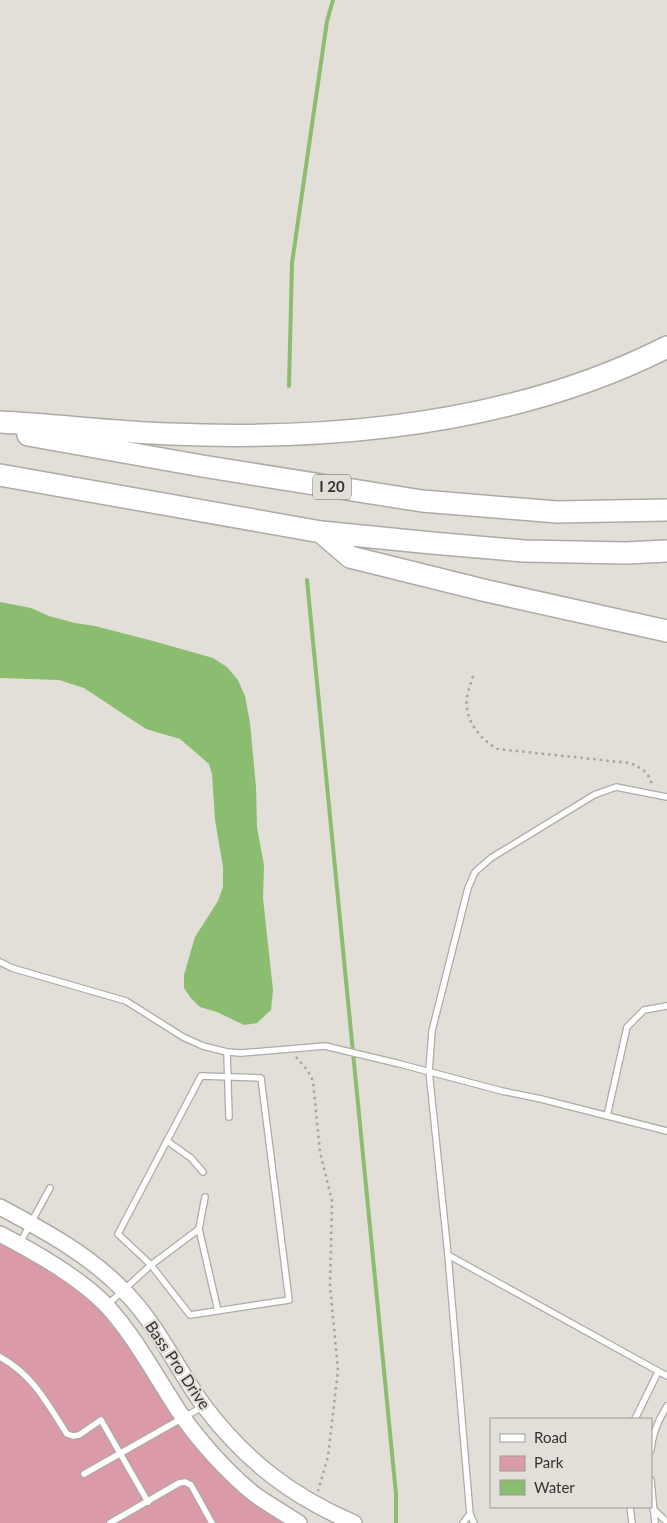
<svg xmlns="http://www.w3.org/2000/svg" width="667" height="1523" font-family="Lato,sans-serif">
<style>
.green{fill:#db9aa7}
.water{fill:#8bbd70}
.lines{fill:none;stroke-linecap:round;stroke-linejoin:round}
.stream{stroke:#8bbd70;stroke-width:4}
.service-casing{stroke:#afaaa5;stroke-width:8}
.tertiary-casing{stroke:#afaaa5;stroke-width:18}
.motorway-casing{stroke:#afaaa5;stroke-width:24}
.path{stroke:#a7a49f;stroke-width:2.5;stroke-dasharray:2.5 4;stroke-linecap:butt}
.service{stroke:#fff;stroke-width:5.5}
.tertiary{stroke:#fff;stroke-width:15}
.motorway{stroke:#fff;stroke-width:21}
.labels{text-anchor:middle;stroke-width:4.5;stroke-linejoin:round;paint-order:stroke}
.shield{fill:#e2ded8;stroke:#696663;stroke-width:1}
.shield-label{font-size:15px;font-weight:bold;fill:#353331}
.street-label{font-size:16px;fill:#353331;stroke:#e2ded8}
</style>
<rect width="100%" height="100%" fill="#e2ded8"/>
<!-- green -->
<path class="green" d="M0,1243L50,1269L81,1290L112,1319L199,1448L225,1478L249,1498L288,1523H0Z"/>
<!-- water -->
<path class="water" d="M0,602L31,608L49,616L75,623L95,626L153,641L213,658L227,667L238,680L245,696L250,723L256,787L257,827L264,865L263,898L273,990L271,1010L257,1023L244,1025L217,1012L200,1007L190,997L184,988V975L195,937L218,901L223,887V867L215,820L212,774L209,764L180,739L146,729L84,688L59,680L0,678Z"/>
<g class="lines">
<!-- stream -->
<g class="stream">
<path d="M289,386L292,263L327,21L333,0"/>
<path d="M307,580L396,1494V1523"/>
</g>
<defs>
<g id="service">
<path d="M0,962L12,968L126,1001L183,1037L203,1046L227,1052L241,1053L325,1046L400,1064L502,1091L541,1099L667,1131"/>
<path d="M227,1052L229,1117"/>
<path d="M201,1076L261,1078L289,1300L190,1315L151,1265L118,1234Z"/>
<path d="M607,1116L627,1027L644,1010L667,1006"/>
<path d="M167,1141L191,1158L203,1172"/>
<path d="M205,1197L199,1229L218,1311"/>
<path d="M20,1243L50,1188"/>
<path d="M448,1255L667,1376"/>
<path d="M106,1306L151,1265L199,1229"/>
<path d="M0,1357C33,1375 47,1403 67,1434L73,1436L79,1435L101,1420L148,1502"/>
<path d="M635,1419L658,1372"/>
<path d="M651,1450C652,1434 659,1419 667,1406"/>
<path d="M84,1474L202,1407"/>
<path d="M651,1480L655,1523"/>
<path d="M630,1507L632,1523"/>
<path d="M653,1509L667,1522"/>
<path d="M110,1523L179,1483L185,1482L191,1485L212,1523"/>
<path d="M463,1523L470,1514"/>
<path d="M474,1523L470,1514L448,1255L429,1071L432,1031L468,888L475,872L491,858L594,795L616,787L667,797"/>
</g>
<g id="tertiary">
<path d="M0,1207C43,1230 88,1254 122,1289C157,1323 176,1368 204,1406C246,1461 291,1496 354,1523"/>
<path d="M0,1234C36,1253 79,1277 107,1306C137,1339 157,1379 182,1416C201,1443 228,1473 254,1494C268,1504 284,1513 299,1523"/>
</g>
<g id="motorway">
<path d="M0,422C57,425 113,432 170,434C338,441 515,424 667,347"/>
<path d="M28,435L202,466L422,501L557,512L667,510"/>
<path d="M0,475L321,532L432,543L524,551L626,553L667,551"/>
<path d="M321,532L350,557L487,591L667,631"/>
</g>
</defs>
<!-- service casing -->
<use href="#service" class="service-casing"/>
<!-- tertiary casing -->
<use href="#tertiary" class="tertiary-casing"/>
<!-- motorway casing -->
<use href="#motorway" class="motorway-casing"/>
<!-- path -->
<g class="path">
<path d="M473,676C470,686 465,698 467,708C469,726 484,742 498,749L630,763C641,768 649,772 652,785"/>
<path d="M296,1057L308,1071L313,1081L320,1152L332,1201L330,1286L338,1370L328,1457L318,1491"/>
</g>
<!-- service -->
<use href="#service" class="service"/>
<!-- tertiary -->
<use href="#tertiary" class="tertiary"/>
<!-- motorway -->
<use href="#motorway" class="motorway"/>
</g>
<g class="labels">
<!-- shield labels -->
<rect class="shield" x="313" y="474.5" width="38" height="25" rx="4"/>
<g class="shield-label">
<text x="332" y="492">I 20</text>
</g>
<!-- street labels -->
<g class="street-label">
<text transform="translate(178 1365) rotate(56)" y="6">Bass Pro Drive</text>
</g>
</g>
<!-- legend -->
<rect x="490" y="1418" width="162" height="90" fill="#e2ded8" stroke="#9d9a95"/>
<rect x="500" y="1434" width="25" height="8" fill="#ffffff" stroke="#9d9a95"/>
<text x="534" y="1443" font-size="15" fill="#353331">Road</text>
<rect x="500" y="1456" width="25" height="15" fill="#db9aa7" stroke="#9d9a95"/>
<text x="534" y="1468" font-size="15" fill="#353331">Park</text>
<rect x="500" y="1480" width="25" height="15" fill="#8bbd70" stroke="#9d9a95"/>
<text x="534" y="1493" font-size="15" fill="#353331">Water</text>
</svg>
